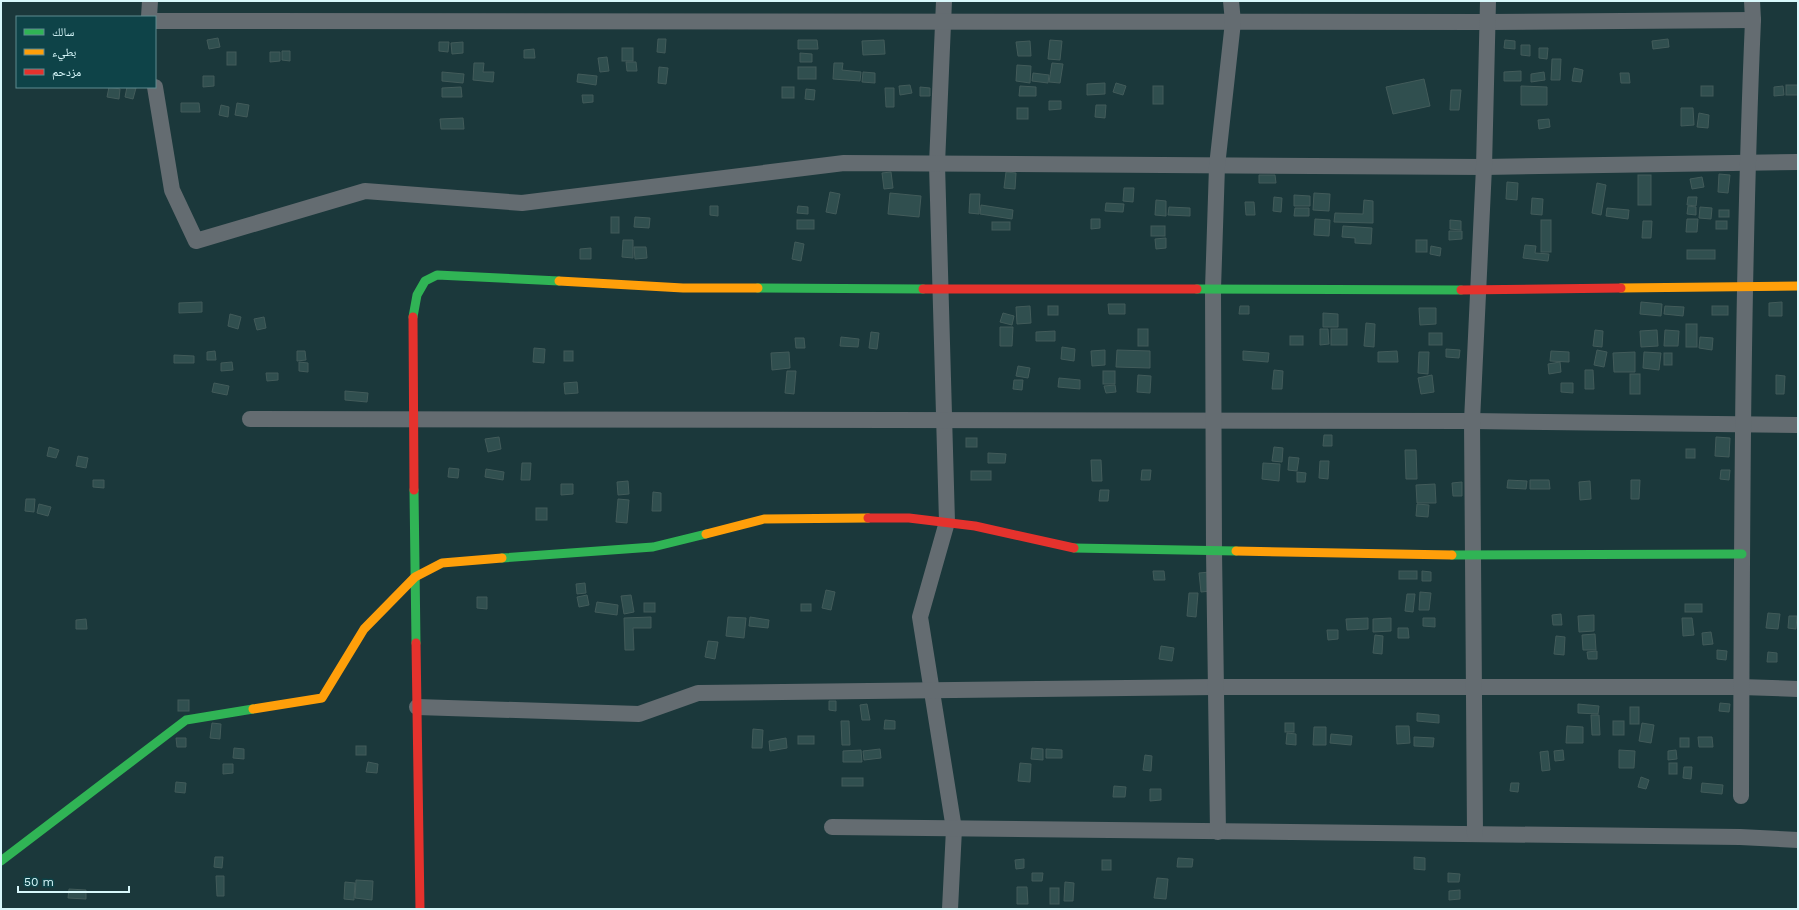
<svg xmlns="http://www.w3.org/2000/svg" width="1799" height="910" font-family="'Work Sans','Noto Naskh Arabic',sans-serif">
<style>
.building{fill:#304f4f;stroke:#425b5a}
.lines{fill:none;stroke-linecap:round;stroke-linejoin:round}
.street{stroke:#646c71;stroke-width:16}
.fast{stroke:#30b455;stroke-width:9}
.slow{stroke:#ff9f0a;stroke-width:9}
.jam{stroke:#e5322d;stroke-width:9}
</style>
<rect width="100%" height="100%" fill="#1b383b"/>
<!-- building -->
<g class="building">
<path d="M218,38L220,47L209,49L207,40Z"/>
<path d="M658,39H666L665,53L657,52Z"/>
<path d="M1668,39L1669,47L1653,49L1652,41Z"/>
<path d="M798,40H817L818,49H798Z"/>
<path d="M884,40L885,54L863,55L862,41Z"/>
<path d="M1050,40L1062,41L1060,60L1048,59Z"/>
<path d="M1505,40L1515,41V49L1504,48Z"/>
<path d="M1030,41L1031,56H1018L1016,42Z"/>
<path d="M439,42H449L448,52L439,51Z"/>
<path d="M463,42V53L452,54L451,43Z"/>
<path d="M1521,45H1530V56L1521,55Z"/>
<rect x="622" y="48" width="11" height="13"/>
<path d="M1539,48H1548L1547,59L1539,58Z"/>
<path d="M534,49L535,58H524V50Z"/>
<path d="M282,51H290V61L282,60Z"/>
<rect x="227" y="52" width="9" height="13"/>
<path d="M270,52H280V61L270,62Z"/>
<path d="M800,53L812,54V62H800Z"/>
<path d="M607,57L609,71L600,72L598,58Z"/>
<path d="M1552,59H1561L1560,80H1551Z"/>
<path d="M626,62H636L637,71H627Z"/>
<path d="M474,63H484L483,72H494L493,82L473,80Z"/>
<path d="M834,63H843L842,70L861,72L860,81L833,79Z"/>
<path d="M1052,63L1063,64L1060,83L1049,82Z"/>
<path d="M1017,65L1031,66L1030,83L1016,81Z"/>
<path d="M659,67L668,68L666,84L658,83Z"/>
<rect x="798" y="67" width="18" height="12"/>
<path d="M1574,68L1583,70L1581,82L1572,81Z"/>
<path d="M1521,71V81H1504V72Z"/>
<path d="M442,72L464,74L463,83L442,81Z"/>
<path d="M863,72L875,73V83L862,82Z"/>
<path d="M1544,72L1545,80L1531,82V74Z"/>
<path d="M1033,73L1049,75L1048,83L1032,81Z"/>
<path d="M1620,73H1629L1630,83H1621Z"/>
<path d="M578,74L597,76L596,85L577,82Z"/>
<path d="M203,76H214V86L203,87Z"/>
<path d="M1424,79L1430,106L1393,114L1386,87Z"/>
<path d="M1105,83V94L1087,95V84Z"/>
<path d="M1116,83L1126,86L1123,95L1113,92Z"/>
<path d="M910,85L912,93L900,95L899,86Z"/>
<rect x="1786" y="85" width="12" height="10"/>
<path d="M1020,86L1036,87V96H1019Z"/>
<rect x="1153" y="86" width="10" height="18"/>
<path d="M1521,86L1547,87V105H1521Z"/>
<rect x="1701" y="86" width="12" height="10"/>
<path d="M1783,86L1784,95L1774,96V87Z"/>
<path d="M109,87L120,89L119,99L107,97Z"/>
<path d="M127,87L136,88L133,99L125,97Z"/>
<path d="M461,87L462,97H442V88Z"/>
<rect x="782" y="87" width="12" height="11"/>
<path d="M920,87L930,88V96H920Z"/>
<path d="M885,88H894V107H886Z"/>
<path d="M806,89L815,90L814,100L805,99Z"/>
<path d="M1451,90H1461L1459,110H1450Z"/>
<path d="M582,95H593V102L583,103Z"/>
<path d="M1049,101H1061V109L1049,110Z"/>
<path d="M181,103H199L200,112H181Z"/>
<path d="M237,103L249,105L247,117L235,115Z"/>
<path d="M221,105L229,107L228,117L219,115Z"/>
<path d="M1096,105H1106L1105,118L1095,117Z"/>
<rect x="1017" y="108" width="11" height="11"/>
<path d="M1681,108H1693L1694,125L1681,126Z"/>
<path d="M1699,113L1709,115L1708,128L1697,127Z"/>
<path d="M463,118L464,129H441L440,119Z"/>
<path d="M1549,119L1550,127L1539,129L1538,120Z"/>
<path d="M891,172L893,188L884,189L882,173Z"/>
<path d="M1006,172L1016,173L1015,189L1004,188Z"/>
<path d="M1719,174L1730,175L1728,193L1718,192Z"/>
<path d="M1259,175H1275L1276,183H1259Z"/>
<rect x="1638" y="175" width="13" height="30"/>
<path d="M1702,177L1704,187L1692,189L1690,179Z"/>
<path d="M1507,182L1518,183L1517,200L1506,199Z"/>
<path d="M1597,183L1606,185L1601,215L1592,213Z"/>
<path d="M1124,188H1134L1133,202L1123,201Z"/>
<path d="M830,192L840,194L836,214L826,212Z"/>
<path d="M890,193L921,196L919,217L888,214Z"/>
<path d="M1314,193L1330,194L1329,211L1313,210Z"/>
<path d="M970,194H980L979,214L969,213Z"/>
<path d="M1294,195L1310,196V206H1294Z"/>
<path d="M1274,197L1282,198L1281,212L1273,211Z"/>
<path d="M1688,197H1697L1696,206L1687,205Z"/>
<path d="M1532,198L1543,199L1542,215L1531,214Z"/>
<path d="M1156,200L1166,201V216L1155,215Z"/>
<path d="M1364,200L1373,201V223L1334,222L1335,213L1363,214Z"/>
<path d="M1245,202H1254L1255,215H1246Z"/>
<path d="M1106,203L1124,204L1123,212L1105,211Z"/>
<path d="M981,205L1013,210L1012,219L980,214Z"/>
<path d="M710,206H718V216L710,215Z"/>
<path d="M798,206L808,207V214L797,213Z"/>
<path d="M1688,206L1696,207V215L1687,214Z"/>
<path d="M1169,207L1190,208V216L1168,215Z"/>
<path d="M1700,207L1712,208L1711,219L1699,218Z"/>
<path d="M1295,208H1309V216H1294Z"/>
<path d="M1607,208L1629,210L1628,219L1606,216Z"/>
<rect x="1719" y="210" width="10" height="7"/>
<rect x="611" y="217" width="8" height="16"/>
<path d="M635,217L650,218L649,228L634,227Z"/>
<path d="M1091,219H1100V228L1091,229Z"/>
<path d="M1315,219L1330,220L1329,236L1314,235Z"/>
<path d="M1687,219H1698L1697,232H1686Z"/>
<rect x="797" y="220" width="17" height="9"/>
<path d="M1450,220L1461,221V230L1450,229Z"/>
<rect x="1541" y="220" width="10" height="32"/>
<path d="M1643,221H1652L1651,238H1642Z"/>
<rect x="1716" y="221" width="11" height="8"/>
<rect x="992" y="222" width="18" height="8"/>
<rect x="1151" y="226" width="14" height="10"/>
<path d="M1343,226L1372,228L1371,244L1355,243V238L1342,237Z"/>
<path d="M1449,231H1462V239L1449,240Z"/>
<path d="M1166,238V248L1156,249L1155,239Z"/>
<path d="M623,240H633V258L622,257Z"/>
<rect x="1416" y="240" width="11" height="12"/>
<path d="M795,242L804,244L801,261L792,259Z"/>
<path d="M1525,245L1536,246L1535,253L1549,254L1548,261L1523,258Z"/>
<path d="M1431,246L1441,248L1440,256L1430,254Z"/>
<path d="M634,247H646L647,258L635,259Z"/>
<path d="M591,248V259H580V249Z"/>
<rect x="1687" y="250" width="28" height="9"/>
<path d="M202,302V312L179,313V303Z"/>
<path d="M1641,302L1662,304L1661,316L1640,314Z"/>
<path d="M1782,302V316H1769V303Z"/>
<path d="M1108,304H1125V314H1109Z"/>
<path d="M1030,306L1031,323L1017,324L1016,307Z"/>
<rect x="1048" y="306" width="10" height="9"/>
<path d="M1240,306H1249V314H1239Z"/>
<path d="M1665,306L1684,307L1683,316L1664,314Z"/>
<rect x="1712" y="306" width="16" height="9"/>
<path d="M1419,308H1436V324L1420,325Z"/>
<path d="M1003,313L1014,316L1012,325L1000,322Z"/>
<path d="M1323,313L1338,314V327H1323Z"/>
<path d="M230,314L241,317L238,329L228,326Z"/>
<path d="M264,317L266,328L257,330L254,319Z"/>
<path d="M1366,323L1375,324L1374,347L1364,346Z"/>
<rect x="1686" y="324" width="11" height="23"/>
<path d="M1000,327H1013L1012,346H1000Z"/>
<rect x="1138" y="329" width="10" height="17"/>
<path d="M1320,329H1328L1329,344L1320,345Z"/>
<rect x="1331" y="329" width="16" height="16"/>
<path d="M1595,330L1603,331L1602,347L1593,346Z"/>
<path d="M1657,330L1658,346L1641,347L1640,331Z"/>
<path d="M1665,330L1679,331L1678,346H1664Z"/>
<path d="M1055,331V341H1036V332Z"/>
<path d="M871,332L879,333L877,349L869,348Z"/>
<rect x="1429" y="333" width="13" height="12"/>
<rect x="1290" y="336" width="13" height="9"/>
<path d="M841,337L859,339L858,347L840,346Z"/>
<path d="M1700,337L1713,338L1712,350L1699,348Z"/>
<path d="M795,338H804L805,348H796Z"/>
<path d="M1062,347L1075,349L1074,361L1061,359Z"/>
<path d="M534,348L545,349L544,363L533,362Z"/>
<path d="M1446,349L1460,350L1459,358L1446,357Z"/>
<path d="M1105,350V365L1092,366L1091,351Z"/>
<path d="M1117,350L1150,351V368L1116,367Z"/>
<path d="M1597,350L1607,352L1604,367L1594,365Z"/>
<path d="M215,351L216,360H207V352Z"/>
<path d="M297,351H305L306,360L297,361Z"/>
<rect x="564" y="351" width="9" height="10"/>
<path d="M1243,351L1269,353L1268,362L1243,360Z"/>
<path d="M1397,351L1398,362H1378V352Z"/>
<path d="M1551,351L1569,352V362L1550,361Z"/>
<path d="M789,352L790,368L772,370L771,353Z"/>
<path d="M1419,352H1429L1428,374L1418,373Z"/>
<path d="M1635,352V372H1614L1613,353Z"/>
<path d="M1644,352L1661,353L1659,370L1643,368Z"/>
<rect x="1664" y="353" width="8" height="12"/>
<path d="M174,355L194,356V363H174Z"/>
<path d="M232,362L233,370L221,371V363Z"/>
<path d="M299,362L308,363V372L299,371Z"/>
<path d="M1560,362L1561,372L1549,374L1548,364Z"/>
<path d="M1018,366L1030,368L1028,378L1016,376Z"/>
<path d="M1274,370L1283,371L1282,389H1272Z"/>
<path d="M1585,370H1593L1594,389H1585Z"/>
<path d="M787,371H796L794,394L785,393Z"/>
<rect x="1103" y="371" width="12" height="13"/>
<path d="M266,373H278V380L267,381Z"/>
<rect x="1630" y="374" width="10" height="20"/>
<path d="M1138,375L1151,376L1150,393L1137,392Z"/>
<path d="M1432,375L1434,392L1421,394L1418,378Z"/>
<path d="M1776,375L1785,376L1784,394H1776Z"/>
<path d="M1059,378L1080,380V389L1058,387Z"/>
<path d="M1014,380H1023L1022,390L1013,389Z"/>
<path d="M577,382L578,393L565,394L564,383Z"/>
<path d="M214,383L229,386L227,395L212,392Z"/>
<path d="M1561,383H1573V393L1561,392Z"/>
<path d="M1115,385L1116,392L1106,393L1104,386Z"/>
<path d="M345,391L368,393L367,402L345,400Z"/>
<path d="M1324,435H1332V446H1323Z"/>
<path d="M499,437L501,449L488,452L485,439Z"/>
<path d="M1716,437L1730,438L1729,457L1715,456Z"/>
<rect x="966" y="438" width="11" height="9"/>
<path d="M49,447L59,450L56,458L47,456Z"/>
<path d="M1274,447L1283,448L1282,462L1272,461Z"/>
<rect x="1686" y="449" width="9" height="9"/>
<path d="M1405,450H1416L1417,479H1406Z"/>
<path d="M988,453L1006,454L1005,463H988Z"/>
<path d="M78,456L88,458L86,468L76,466Z"/>
<path d="M1289,457L1299,458L1297,471L1288,470Z"/>
<path d="M1091,460H1101L1102,481H1092Z"/>
<path d="M1320,461H1329L1328,479L1319,478Z"/>
<path d="M522,463H531L530,480H521Z"/>
<path d="M1263,463L1280,464L1279,481L1262,479Z"/>
<path d="M449,468L459,469L458,478L448,477Z"/>
<path d="M486,469L504,472L503,480L485,477Z"/>
<path d="M1142,470H1151L1150,480H1141Z"/>
<path d="M1721,470H1730L1729,480L1720,479Z"/>
<rect x="971" y="471" width="20" height="9"/>
<path d="M1297,472L1306,473L1305,482H1297Z"/>
<path d="M93,480H104V488L93,487Z"/>
<path d="M1508,480L1527,481L1526,489L1507,488Z"/>
<path d="M1530,480H1549L1550,489H1530Z"/>
<path d="M1631,480H1640L1639,499H1631Z"/>
<path d="M628,481L629,494L618,495L617,482Z"/>
<path d="M1590,481L1591,499L1580,500L1579,482Z"/>
<path d="M1462,482V496H1453L1452,483Z"/>
<path d="M561,484H573V494L561,495Z"/>
<path d="M1435,484L1436,503H1417L1416,485Z"/>
<path d="M1100,490H1109L1108,501H1099Z"/>
<path d="M653,492L661,493V511H652Z"/>
<path d="M26,499H35L34,512L25,511Z"/>
<path d="M618,499L629,500L627,523L616,522Z"/>
<path d="M39,504L51,507L48,516L37,513Z"/>
<path d="M1417,504L1429,505L1428,517L1416,516Z"/>
<rect x="536" y="508" width="11" height="12"/>
<path d="M1153,571H1164L1165,580H1154Z"/>
<rect x="1399" y="571" width="18" height="8"/>
<path d="M1422,571L1431,572V581H1422Z"/>
<path d="M1210,572L1211,591L1201,592L1199,573Z"/>
<path d="M585,583L586,593L577,594L576,584Z"/>
<path d="M826,590L835,592L831,610L822,608Z"/>
<path d="M1420,592L1431,593L1429,610H1419Z"/>
<path d="M1189,593H1198L1196,617L1187,616Z"/>
<path d="M1407,594H1415L1413,612L1405,611Z"/>
<path d="M587,595L589,605L579,607L577,597Z"/>
<path d="M631,595L634,612L624,614L621,596Z"/>
<path d="M477,597H487V609L477,608Z"/>
<path d="M597,602L618,605L617,615L595,612Z"/>
<rect x="644" y="603" width="11" height="9"/>
<rect x="801" y="604" width="10" height="7"/>
<rect x="1685" y="604" width="17" height="8"/>
<path d="M1768,613L1780,614L1778,629L1766,628Z"/>
<path d="M1561,614L1562,625H1553L1552,615Z"/>
<path d="M1594,615V631L1579,632L1578,616Z"/>
<path d="M1789,616H1797L1796,629L1788,628Z"/>
<path d="M651,617V628H633L634,650H625L624,618Z"/>
<path d="M728,617L746,618L744,638L726,636Z"/>
<path d="M750,617L769,620L768,628L749,626Z"/>
<path d="M1368,618V629L1347,630L1346,619Z"/>
<path d="M1391,618V631L1373,632V619Z"/>
<path d="M1423,618H1435V627L1423,626Z"/>
<path d="M1682,618H1692L1694,635L1683,636Z"/>
<path d="M86,619L87,629H76V620Z"/>
<path d="M1398,628H1408L1409,638H1398Z"/>
<path d="M1327,630H1338V639L1328,640Z"/>
<path d="M1711,632L1713,644L1703,645L1702,633Z"/>
<path d="M1595,634L1596,650H1583L1582,635Z"/>
<path d="M1375,635L1383,636L1382,654L1373,653Z"/>
<path d="M1556,636L1565,637L1564,655L1554,654Z"/>
<path d="M708,641L718,642L715,659L705,657Z"/>
<path d="M1161,646L1174,648L1172,661L1159,659Z"/>
<path d="M1717,650L1727,651L1726,660L1717,659Z"/>
<path d="M1597,651V659H1588L1587,652Z"/>
<path d="M1768,652L1777,653V662H1767Z"/>
<rect x="178" y="700" width="11" height="11"/>
<path d="M829,701H836V711L829,710Z"/>
<path d="M1720,703L1730,704L1729,712L1719,711Z"/>
<path d="M867,704L870,720H862L860,705Z"/>
<path d="M1578,704L1599,706L1598,714L1578,713Z"/>
<rect x="1630" y="707" width="9" height="17"/>
<path d="M1417,713L1439,715V723L1417,721Z"/>
<path d="M1591,715H1599L1600,735H1592Z"/>
<path d="M885,720L895,721V729H884Z"/>
<path d="M841,721H849L850,745H842Z"/>
<rect x="1613" y="721" width="11" height="14"/>
<path d="M212,723L221,724L220,739L210,738Z"/>
<rect x="1285" y="723" width="9" height="9"/>
<path d="M1642,723L1654,725L1651,743L1639,741Z"/>
<path d="M1396,726H1409L1410,743L1397,744Z"/>
<path d="M1567,726L1583,727V743H1566Z"/>
<path d="M1314,727H1326V745H1313Z"/>
<path d="M753,729L763,730L762,748H752Z"/>
<path d="M1287,733L1296,734V745L1286,744Z"/>
<path d="M1331,734L1352,736L1351,745L1330,743Z"/>
<rect x="798" y="736" width="16" height="8"/>
<path d="M1414,737L1434,738L1433,747L1414,746Z"/>
<path d="M1698,737H1712L1713,747H1699Z"/>
<path d="M176,738H186V747H177Z"/>
<path d="M786,738L787,748L770,751L769,741Z"/>
<rect x="1680" y="738" width="9" height="9"/>
<rect x="356" y="746" width="10" height="9"/>
<path d="M234,748L244,749V759L233,758Z"/>
<path d="M1032,748L1043,749V760L1031,759Z"/>
<path d="M880,749L881,758L864,760L863,751Z"/>
<path d="M1046,749L1062,750V758H1046Z"/>
<path d="M861,750L862,762H843V751Z"/>
<path d="M1563,750L1564,760L1555,761L1554,751Z"/>
<path d="M1619,750L1635,751L1634,768H1619Z"/>
<path d="M1676,750L1677,759L1668,760V751Z"/>
<path d="M1548,751L1550,770L1542,771L1540,752Z"/>
<path d="M1145,755L1152,756L1151,771L1143,770Z"/>
<path d="M368,762L378,764L377,773L366,772Z"/>
<path d="M1020,763L1031,764L1030,782L1018,781Z"/>
<rect x="1669" y="763" width="8" height="11"/>
<path d="M223,764H233V773L223,774Z"/>
<path d="M1684,767H1692L1691,779L1683,778Z"/>
<path d="M1641,777L1649,780L1646,789L1638,787Z"/>
<rect x="842" y="778" width="21" height="8"/>
<path d="M176,782L186,783L185,793L175,792Z"/>
<path d="M1511,783H1519L1518,792L1510,791Z"/>
<path d="M1702,783L1723,785L1722,794L1701,792Z"/>
<path d="M1114,786L1126,787L1125,797H1113Z"/>
<path d="M1150,789H1161V800L1150,801Z"/>
<path d="M215,857H223L222,868L214,867Z"/>
<path d="M1414,857L1425,858V870L1414,869Z"/>
<path d="M1178,858L1193,859L1192,867H1177Z"/>
<path d="M1024,859V868L1016,869L1015,860Z"/>
<rect x="1102" y="860" width="9" height="10"/>
<path d="M1032,873H1043L1042,881H1032Z"/>
<path d="M1448,873L1460,874L1459,882H1448Z"/>
<path d="M216,876H224V896H217Z"/>
<path d="M1157,878L1168,879L1166,899L1154,898Z"/>
<path d="M356,880L373,881L372,900L355,898Z"/>
<path d="M345,882L355,883L354,900L344,899Z"/>
<path d="M1065,882L1074,883L1073,901H1064Z"/>
<path d="M1017,887H1027L1028,904H1017Z"/>
<rect x="1050" y="888" width="9" height="16"/>
<path d="M69,889L86,890V899L68,898Z"/>
<path d="M1460,890V899L1449,900V891Z"/>
</g>
<g class="lines">
<!-- street -->
<g class="street">
<path d="M944,1L937,164L947,522L920,617L954,829L950,909"/>
<path d="M149,17L150,1"/>
<path d="M155,21L1488,22L1753,20"/>
<path d="M155,87L172,190L196,241L365,191L522,203L844,163L1484,167L1798,162"/>
<path d="M250,419L1472,421L1798,425"/>
<path d="M417,707L639,714L698,693L1216,687H1741L1798,689"/>
<path d="M1741,796C1742,537 1742,278 1753,20L1752,1"/>
<path d="M832,827L1740,837L1798,840"/>
<path d="M1218,832L1214,551L1213,289L1217,166L1233,22L1231,1"/>
<path d="M1475,834L1472,421L1484,167L1488,1"/>
</g>
<!-- fast -->
<g class="fast">
<path d="M758,288L923,289"/>
<path d="M1197,289L1461,290"/>
<path d="M413,317L417,295L425,281L437,275L559,281"/>
<path d="M414,490L416,643"/>
<path d="M1074,548L1236,551"/>
<path d="M1452,555L1742,554"/>
<path d="M502,558L653,547L706,534"/>
<path d="M1,861L186,720L253,709"/>
</g>
<!-- slow -->
<g class="slow">
<path d="M559,281L683,288H758"/>
<path d="M1621,288L1798,286"/>
<path d="M706,534L764,519L868,518"/>
<path d="M1236,551L1452,555"/>
<path d="M253,709L322,698L364,629L415,577L442,563L502,558"/>
</g>
<!-- jam -->
<g class="jam">
<path d="M923,289H1197"/>
<path d="M1461,290L1621,288"/>
<path d="M413,317L414,490"/>
<path d="M868,518H909L975,526L1074,548"/>
<path d="M416,643L420,909"/>
</g>
</g>
<!-- border -->
<rect width="1799" height="910" fill="none" stroke="#d8f8fb" stroke-width="4"/>
<!-- legend -->
<rect x="16" y="16" width="140" height="72" fill="#0e4348" stroke="#5f8b90"/>
<rect x="24" y="29" width="20" height="6" fill="#30b455" stroke="#5f8b90"/>
<text x="52" y="36" font-size="12" fill="#d8f8fb">سالك</text>
<rect x="24" y="49" width="20" height="6" fill="#ff9f0a" stroke="#5f8b90"/>
<text x="52" y="56" font-size="12" fill="#d8f8fb">بطيء</text>
<rect x="24" y="69" width="20" height="6" fill="#e5322d" stroke="#5f8b90"/>
<text x="52" y="76" font-size="12" fill="#d8f8fb">مزدحم</text>
<!-- scale -->
<path d="M18 886v6h111v-6" fill="none" stroke="#d8f8fb" stroke-width="2"/>
<text x="24" y="886" font-size="12" fill="#d8f8fb" stroke="#0e4348" stroke-width="3" paint-order="stroke">50 m</text>
</svg>
